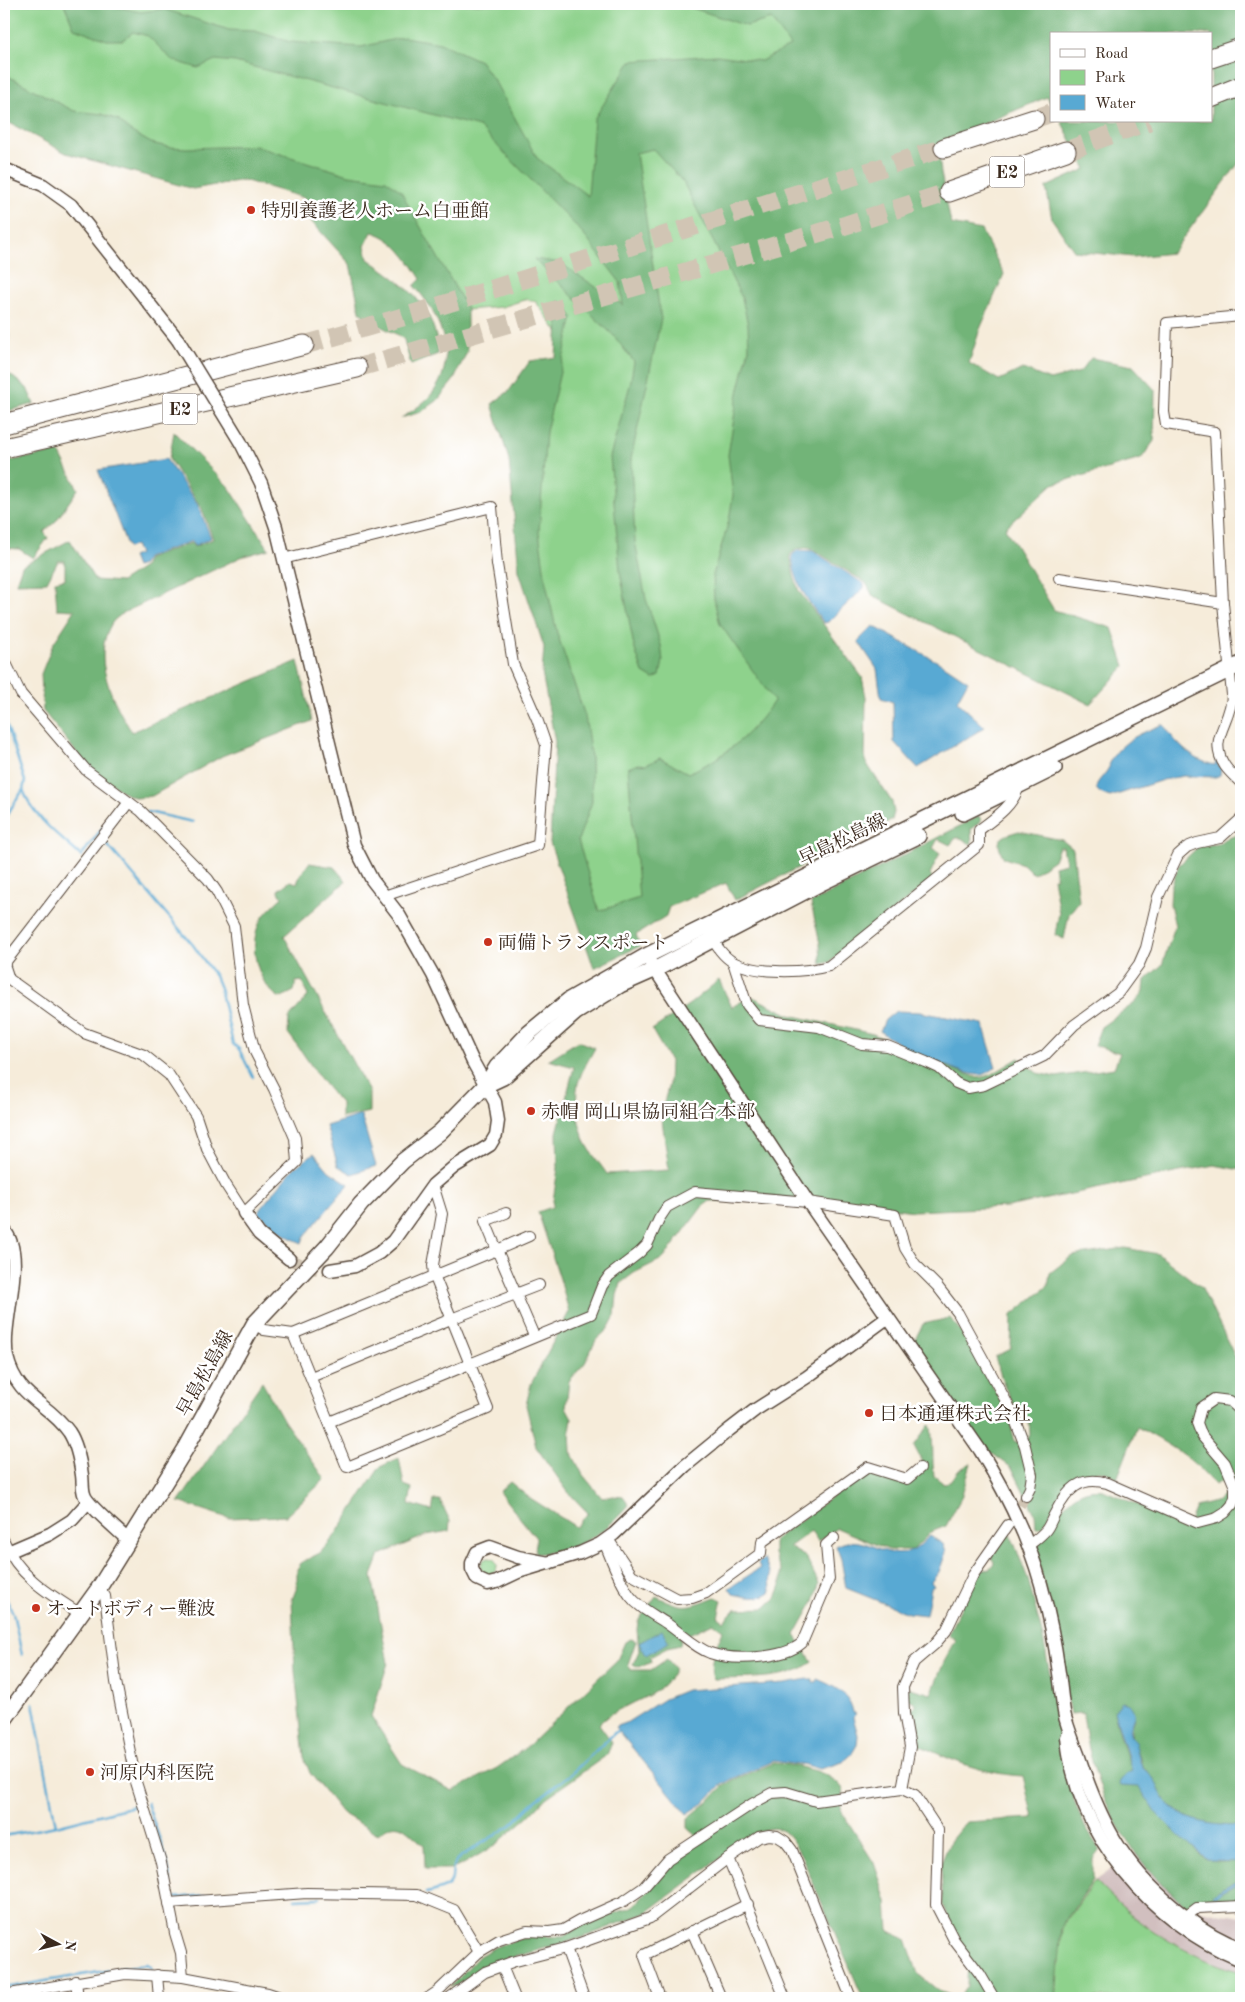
<svg xmlns="http://www.w3.org/2000/svg" width="1245" height="2002" font-family="'Old Standard TT','Noto Serif JP',serif">
<style>
.industrial{fill:#d1bfbf}
.green{fill:#8ed28c;stroke:#647e55}
.forest{fill:#72b478;stroke:#566f4b}
.water{fill:#58a9d3;stroke:#4a6a78}
.lines{fill:none;stroke-linecap:round;stroke-linejoin:round}
.stream{stroke:#58a9d3;stroke-width:2.5}
.minor-tunnel{stroke:#d1c5b4;stroke-width:10;stroke-dasharray:10 5;stroke-linecap:butt}
.tertiary-tunnel{stroke:#d1c5b4;stroke-width:12;stroke-dasharray:12 6;stroke-linecap:butt}
.motorway-tunnel{stroke:#d1c5b4;stroke-width:19;stroke-dasharray:19 9;stroke-linecap:butt}
.minor-casing{stroke:#57473a;stroke-width:12}
.tertiary-casing{stroke:#57473a;stroke-width:15}
.secondary-casing{stroke:#57473a;stroke-width:18}
.motorway-casing{stroke:#57473a;stroke-width:21}
.minor{stroke:#fff;stroke-width:10}
.tertiary{stroke:#fff;stroke-width:12}
.secondary{stroke:#fff;stroke-width:15}
.motorway{stroke:#fff;stroke-width:19}
.tertiary-bridge-casing{stroke:#57473a;stroke-width:15;stroke-linecap:butt}
.tertiary-bridge{stroke:#fff;stroke-width:12}
.poi-dot{fill:#c8321e;stroke:#fff;stroke-width:2}
.labels{text-anchor:middle;stroke-width:5;stroke-linejoin:round;paint-order:stroke}
.shield{fill:#fff;stroke:#766a62;stroke-width:1}
.shield-label{font-size:18px;font-weight:bold;fill:#3b2a1e}
.poi-label{font-size:19px;fill:#3b2a1e;stroke:#fff;text-anchor:start}
.street-label{font-size:19px;fill:#3b2a1e;stroke:#fff}
</style>
<rect width="100%" height="100%" fill="#fff"/>
<filter id="ink" filterUnits="userSpaceOnUse"><feTurbulence type="fractalNoise" baseFrequency=".02" numOctaves="2"/><feDisplacementMap in="SourceGraphic" scale="10" xChannelSelector="R" yChannelSelector="G"/><feConvolveMatrix kernelMatrix="1 2 1 2 8 2 1 2 1" color-interpolation-filters="sRGB"/></filter>
<filter id="wash" filterUnits="userSpaceOnUse"><feTurbulence type="fractalNoise" baseFrequency=".0096" numOctaves="4" result="noise"/><feDisplacementMap in="SourceGraphic" scale="20" xChannelSelector="R" yChannelSelector="G"/><feGaussianBlur stdDeviation="1.12" result="paint"/><feColorMatrix in="noise" values="0 0 0 0 0 0 0 0 0 0 0 0 0 0 0 0 0 1.4 0 .05"/><feComposite in="paint" operator="in"/></filter>
<g filter="url(#wash)">
<rect width="100%" height="100%" fill="#f6ecda"/>
<!-- industrial -->
<path class="industrial" d="M1135,1853L1151,1873L1185,1905L1205,1911L1241,1917V1998H1056L1062,1928L1095,1880Z"/>
<!-- green -->
<g class="green">
<path d="M4,4H763L793,47L744,297L751,325L776,701L641,899L597,913L576,840L555,634L544,585L537,531L544,431L571,317L559,334L536,302L527,299L502,307L465,310L399,193L150,146L74,114L4,78Z"/>
<circle cx="489" cy="1566" r="8"/>
<path d="M1096,1881C1134,1923 1186,1957 1241,1972V1998H1056L1062,1928L1093,1883Z"/>
</g>
<!-- forest -->
<g class="forest">
<path d="M64,4H103L141,12L164,9L229,30L255,31L290,42L361,47L404,37L440,43L480,61L495,82L537,158L588,196L594,119L631,61L717,55L761,61L790,46L771,19L747,26L680,4H1241V160L1172,253L1133,257L1074,251L1052,219L1046,187L1086,169L1061,121H1211V34H1051V104L1047,97L938,143L941,173L951,224L981,230L1004,274L980,329L969,363L999,380L1023,369L1050,380L1080,372L1091,358L1133,366L1155,390L1154,441L1141,459L1053,484L1005,528L1054,610L1112,628L1125,666L1090,704L873,596L866,583L814,550L806,548L797,549L790,555L794,576L799,591L862,677L866,697L865,761L892,802L894,812L892,820L735,900L726,883L669,907L666,916L636,935L640,946L594,968L550,843L555,742L542,673L544,647L519,571L509,460L492,404L509,391L530,361L556,357L558,320L557,303L560,301L573,317L546,432L539,532L546,583L557,633L585,716L591,756L592,802L578,840L599,911L639,898L628,768L638,764L646,765L660,758L688,773C725,758 752,733 774,701L720,624L714,600L713,575L729,520L733,495L728,455L738,393L749,348L748,325L742,298L683,182L653,149L636,153L661,319L631,459L635,541L646,599L661,645L663,661L660,676L653,679L643,673L634,647L620,571L610,457L630,385L634,362L614,336L534,259L560,263L623,305L620,282L580,230L479,127L235,62L215,60L198,68L172,60L148,36L133,32L123,40H107L74,28Z"/>
<path d="M4,74L74,111L102,114L118,120L130,131L151,143L168,147L187,148L255,146L349,175L386,180L401,191L412,212L467,308V352L453,381L437,401L421,412L401,418C409,413 419,407 426,400C462,366 442,316 414,286L421,279C409,260 395,238 372,232L365,246L368,259C403,283 437,306 438,354L411,365L404,340L400,336L366,319L360,311L350,264L310,220L309,203L305,198L243,180L193,189L66,153L4,120Z"/>
<path d="M4,319L9,335L8,347L4,348Z"/>
<path d="M4,370L27,388L34,404L4,412Z"/>
<path d="M174,432L229,487L269,549L241,557L123,613C120,616 114,619 112,623C90,658 113,703 132,732L298,661L312,721L222,756L152,796L137,798L126,794L89,768L43,711L41,674L53,644L75,610L57,609L55,581L65,579V561H58L47,582L16,583L22,566L70,540L95,580L121,582L145,566L147,559L191,543L194,547L213,539L202,509L169,459Z"/>
<path d="M59,452L78,489L56,521L44,532L48,538L33,558L19,549L4,548V462Z"/>
<path d="M979,816L981,821L971,829L972,845L961,838H956L950,845L938,839L933,848L940,853L930,874L933,879L830,962L821,964L820,944L811,903Z"/>
<path d="M1019,831L1062,840L1073,849L1079,901L1069,914L1064,939L1055,935L1059,913L1053,878H1056L1054,866L1066,863L1063,847H1059L1054,860L1033,874L1023,864L1004,858C993,839 1001,836 1019,831Z"/>
<path d="M1239,834L1241,836V1170L1214,1165L1007,1207L914,1211L818,1199L710,1201L702,1207L664,1258L634,1273L621,1283L617,1295L615,1316L608,1329L596,1340L585,1363L569,1381L566,1407L572,1418L570,1432L571,1452L583,1475L602,1498L613,1496L623,1497L629,1505C601,1537 578,1550 535,1554L536,1538L499,1492L510,1482L527,1496L576,1527L588,1513L568,1492L536,1447L526,1405L531,1384L569,1312L560,1279L538,1212L552,1207L558,1168L557,1133L574,1067L548,1060L578,1041L595,1048C589,1059 582,1070 578,1083C574,1102 578,1131 589,1148C594,1157 601,1165 607,1174L669,1170L661,1113L669,1084L670,1061L652,1030L691,1003L719,980L732,1007L751,996L790,1015L873,1034L945,1066L978,1078L991,1075L1019,1058L1037,1073L1056,1077L1114,1068L1120,1053L1094,1045L1101,1027L1136,1002L1144,991L1145,980L1162,965L1175,926L1170,904L1171,887L1179,865L1199,846L1218,844L1223,840Z"/>
<path d="M309,863L334,867L346,881L284,936L369,1092V1112L341,1118V1103C320,1082 306,1056 288,1033L289,1018L308,996L302,981L296,982L294,991L280,998C258,985 248,948 259,924C263,914 274,905 282,897L278,890L290,881L297,883L301,874Z"/>
<path d="M1125,1248L1158,1254L1201,1287L1241,1369V1826C1215,1826 1185,1823 1166,1801C1160,1794 1158,1786 1153,1778C1149,1771 1140,1769 1141,1760C1136,1744 1126,1735 1134,1719L1114,1711C1127,1766 1142,1806 1187,1842C1194,1848 1202,1858 1211,1861C1220,1864 1231,1860 1241,1862V1879L1212,1894L1213,1897L1241,1882V1902L1185,1905C1124,1854 1092,1792 1083,1713L1070,1714L1036,1548C1052,1524 1068,1484 1103,1490L1188,1526L1196,1507L1219,1501L1227,1490L1222,1481L1215,1485C1194,1458 1166,1443 1137,1427L1117,1479C1111,1476 1106,1471 1099,1471C1087,1471 1068,1481 1062,1491C1054,1502 1051,1515 1043,1526L1036,1528L1035,1514L1012,1468L986,1449L913,1343L923,1324L950,1318L972,1345L994,1389L1007,1410L1015,1442H1025L1030,1435L1029,1420C1008,1404 1003,1382 995,1357L1011,1349L1012,1315L1048,1286L1050,1273L1072,1256Z"/>
<path d="M262,1382L284,1421L325,1479L286,1516L228,1518L179,1502Z"/>
<path d="M930,1424C934,1441 932,1458 934,1476L943,1483L950,1482L959,1470L971,1463L961,1498L946,1526L931,1532L913,1550H889L837,1528L818,1541L811,1531L789,1547L806,1557L819,1584L814,1601L795,1635L812,1661C793,1681 740,1678 714,1679C706,1664 718,1644 723,1630L713,1623L689,1634L671,1621L681,1638L680,1645L667,1648L650,1657L651,1662L645,1665L637,1666L633,1664L639,1651L637,1630L638,1621L656,1596C683,1609 687,1608 715,1597L722,1600L718,1617L724,1621L735,1609L765,1608L776,1598L781,1585V1570L774,1554V1540L867,1470L907,1483L921,1474L922,1461L914,1446Z"/>
<path d="M399,1458L404,1485L412,1488L409,1504L432,1511L434,1500H440L450,1521L449,1531L427,1535L380,1555L372,1576L388,1663L371,1716L402,1764L453,1791L497,1768L528,1746L617,1660L625,1642L631,1639L636,1641L628,1664L631,1670H651L667,1659L675,1668C662,1701 620,1701 599,1724L612,1742L607,1755L546,1798L528,1817L495,1845L462,1865L452,1869H425L424,1845C405,1830 400,1816 378,1834L342,1813L310,1773L304,1757L295,1671L292,1600L297,1587V1569L302,1562L320,1553L334,1537L380,1467Z"/>
<path d="M1009,1530L1028,1579L1043,1638L1074,1800L1085,1827L1100,1850L1093,1859V1880L1061,1928L1055,1998H959L967,1986L968,1956L943,1905L941,1863L951,1840L966,1822L1033,1818L1023,1776C984,1774 952,1761 917,1744L920,1734L911,1729L908,1711L916,1706V1703L907,1698V1687L931,1694L944,1662L956,1640L948,1634L979,1571L989,1569L994,1563L992,1556Z"/>
<path d="M774,1763C796,1766 829,1769 843,1789L840,1809L874,1863L887,1901L889,1931L906,1939L918,1974L939,1991L958,1998H863L802,1857C787,1830 781,1820 750,1836L646,1913L584,1937L497,1962L483,1968L457,1985L450,1987L479,1956L495,1947L529,1936L563,1937L582,1925L634,1906L697,1838L696,1834L688,1827V1818L708,1802L722,1787L733,1780Z"/>
</g>
<!-- water -->
<g class="water">
<path d="M166,459L198,505L211,538L194,546L192,541L146,558L143,565L136,567L132,557L139,554L135,545L128,548L98,470Z"/>
<path d="M798,550L813,551L864,584V588L828,622L824,623C808,601 794,583 792,555Z"/>
<path d="M873,626L947,667L968,681L957,701L985,727L918,768L894,742L893,702L881,698L877,669L858,641Z"/>
<path d="M1161,725H1164C1176,744 1193,761 1215,765L1216,761L1218,762V766L1221,767L1220,775L1216,777L1183,776L1163,780L1110,797C1084,789 1102,780 1108,769C1112,762 1107,768 1110,761C1113,755 1121,747 1126,743C1135,735 1150,730 1161,725Z"/>
<path d="M896,1011L920,1012L983,1024L996,1067C991,1071 986,1075 979,1075C961,1075 893,1044 880,1031L885,1020Z"/>
<path d="M361,1115L376,1166L352,1174L338,1166L326,1126Z"/>
<path d="M314,1153L329,1171L349,1184L304,1237L302,1243C284,1236 272,1227 259,1213V1210L293,1169Z"/>
<path d="M930,1536L943,1544L946,1552L939,1572L931,1582L934,1586L931,1588L926,1615L908,1613L846,1588L841,1559L836,1546C866,1530 884,1563 912,1551C919,1548 924,1540 930,1536Z"/>
<path d="M764,1559L770,1574L771,1591C760,1601 747,1597 733,1594L729,1588L760,1568L758,1563Z"/>
<path d="M662,1630L669,1642L646,1655L639,1643Z"/>
<path d="M808,1679H813V1682H817V1679C834,1686 850,1694 853,1712L856,1714L853,1717L858,1735L857,1745L851,1755L843,1762L820,1769L803,1764L798,1765L774,1761L732,1779L720,1786L704,1803L687,1814L615,1727L626,1723L664,1699L686,1690L784,1683Z"/>
<path d="M1122,1702L1129,1704C1141,1717 1128,1721 1130,1732C1130,1737 1133,1738 1135,1742C1138,1750 1139,1761 1143,1768C1145,1771 1149,1772 1151,1775C1157,1782 1159,1791 1164,1799C1182,1822 1214,1826 1241,1826V1862L1210,1861L1201,1854L1180,1837L1158,1815L1139,1787L1120,1786L1119,1784L1126,1774L1132,1771L1114,1711Z"/>
<path d="M1241,1879V1882L1213,1897L1212,1894Z"/>
</g>
<g class="lines">
<!-- stream -->
<g class="stream">
<path d="M4,717L25,781L23,790L4,819"/>
<path d="M23,790C34,818 59,836 81,856L110,818"/>
<path d="M148,812L193,822"/>
<path d="M104,841L193,945L215,976L220,988L233,1044L239,1049L253,1077"/>
<path d="M4,1595L13,1613L22,1655"/>
<path d="M33,1703L56,1826"/>
<path d="M147,1803L167,1860L172,1892"/>
<path d="M4,1836L56,1826L138,1805"/>
<path d="M426,1893C468,1885 442,1874 460,1857L511,1825L533,1803L571,1774L620,1728"/>
<path d="M173,1898L221,1894"/>
<path d="M295,1899L320,1898"/>
<path d="M4,1988L147,1964L151,1967L152,1972"/>
</g>
</g>
</g>
<g filter="url(#ink)">
<g class="lines">
<!-- minor-tunnel -->
<path class="minor-tunnel" d="M1012,1518L1026,1496"/>
<!-- tertiary-tunnel -->
<path class="tertiary-tunnel" d="M289,1259L309,1268L330,1270"/>
<!-- motorway-tunnel -->
<g class="motorway-tunnel">
<path d="M1034,119L1051,113"/>
<path d="M1066,151L1149,121"/>
<path d="M304,345L413,314L944,148"/>
<path d="M357,368L846,225L949,192"/>
</g>
<defs>
<g id="minor">
<path d="M1241,316L1167,323L1164,412L1166,424L1215,432L1223,603L1232,695C1231,724 1207,739 1225,766C1229,772 1236,778 1241,783"/>
<path d="M283,559L492,507L497,564L513,664L537,719L546,745L538,845L384,896"/>
<path d="M1059,578L1223,603"/>
<path d="M4,659L21,694L86,770L141,811L208,879L217,892L234,926L243,1005L255,1052L274,1089L295,1138L297,1162L244,1213L226,1185L207,1149L196,1116L169,1075L144,1055L84,1033L9,979L4,964"/>
<path d="M711,936C715,945 724,957 733,962C757,974 803,973 829,966L979,845V830C995,818 1013,806 1019,786"/>
<path d="M733,962L747,1005L759,1020L819,1027L862,1044L887,1046L926,1062L939,1068L956,1083L968,1088L984,1085L1044,1056L1074,1025L1118,993L1139,964L1146,948L1158,897L1178,855L1187,847L1197,843L1220,838L1241,819"/>
<path d="M4,964L129,802"/>
<path d="M506,1213L485,1221L497,1250L529,1236"/>
<path d="M254,1324L264,1330L293,1334L497,1250L534,1336"/>
<path d="M293,1334L347,1467L488,1409L434,1275L433,1265L442,1214L433,1185"/>
<path d="M311,1377L451,1319L539,1285"/>
<path d="M329,1422L591,1314L602,1286L609,1276L639,1253L647,1245L659,1219L667,1207L695,1192L808,1202L895,1215L905,1248L915,1264L937,1286L958,1313L1012,1412L1025,1446L1032,1475L1030,1488L1026,1496"/>
<path d="M608,1539L632,1575L677,1599L692,1598L706,1593L761,1553L762,1542L868,1467L907,1479L920,1468"/>
<path d="M4,1541C18,1576 49,1594 79,1613"/>
<path d="M605,1544C612,1561 619,1581 630,1596C639,1608 654,1615 666,1623C681,1633 694,1647 710,1653C733,1661 784,1659 802,1643L829,1579L826,1545L834,1538"/>
<path d="M1028,1546C1034,1541 1041,1536 1046,1530C1050,1525 1052,1518 1055,1513C1067,1490 1080,1475 1107,1483L1198,1523L1217,1518L1225,1513L1232,1505L1235,1497V1487L1225,1463L1202,1436L1197,1423L1201,1408L1214,1399L1230,1401L1241,1411"/>
<path d="M99,1588L105,1596L116,1682L136,1782L161,1862L175,1933L181,1953L183,1977"/>
<path d="M902,1789L910,1747L904,1713L903,1687L914,1662L934,1645L946,1631L973,1575L1008,1525"/>
<path d="M728,1858L785,1998"/>
<path d="M169,1903L307,1893L417,1895L454,1910L479,1952"/>
<path d="M1185,1917L1197,1908L1241,1906"/>
<path d="M692,1931L721,1998"/>
<path d="M566,1948L584,1998"/>
<path d="M502,1966L515,1998"/>
<path d="M157,1975L159,1998"/>
<path d="M76,1981L78,1998"/>
<path d="M4,1995L125,1974L183,1977L268,1993L283,1998"/>
<path d="M428,1998L437,1992L479,1952L499,1940L527,1931L549,1932L563,1930L579,1921L624,1901L643,1888L668,1859L752,1804L772,1793L786,1792L816,1801L902,1789L915,1795L938,1830L936,1905L954,1940L980,1974L994,1998"/>
<path d="M449,1998L485,1972L512,1962L566,1948L650,1918L728,1858L759,1837L769,1835L777,1836L785,1841L792,1850L851,1998"/>
<path d="M660,1998L644,1955L748,1904"/>
</g>
<g id="tertiary">
<path d="M4,169L43,185L71,205L178,340"/>
<path d="M241,443L261,483L276,527L354,845L372,880L399,915L433,975L473,1062L495,1102L498,1121L496,1135L490,1145L454,1167L433,1185L393,1241L379,1253L355,1266L330,1270"/>
<path d="M646,956L808,1202L980,1450C1005,1491 1028,1537 1041,1584C1049,1613 1055,1643 1059,1673C1061,1687 1062,1703 1065,1717C1069,1731 1074,1744 1079,1757C1102,1827 1126,1871 1186,1917C1203,1930 1221,1941 1241,1948"/>
<path d="M244,1213L259,1234L289,1259"/>
<path d="M4,1230C28,1258 0,1321 7,1357C17,1399 48,1402 69,1432C77,1444 80,1461 82,1475C83,1481 82,1488 84,1494C86,1504 120,1532 129,1541"/>
<path d="M8,1552L50,1534L72,1520L88,1502"/>
<path d="M549,1563L518,1557L490,1547L477,1552L472,1563V1569L477,1579L488,1584L497,1582L518,1572L580,1553L600,1544L614,1534L685,1466L729,1430L755,1410L807,1377L887,1318"/>
<path d="M1067,1737C1075,1835 1153,1924 1241,1960"/>
</g>
<g id="secondary">
<path d="M963,813L1054,768"/>
<path d="M486,1085L503,1077L576,1012L620,985L654,970L819,884L918,836"/>
<path d="M4,1720L99,1588L186,1448L254,1324L327,1247L361,1204L403,1161L440,1132L486,1085L497,1067L529,1033L569,1000L646,956L1241,664"/>
</g>
<g id="motorway">
<path d="M1211,58L1241,48"/>
<path d="M1211,98L1241,86"/>
<path d="M944,148L1034,119"/>
<path d="M949,192L1066,151"/>
<path d="M4,424L304,345"/>
<path d="M4,448L357,368"/>
</g>
</defs>
<!-- minor casing -->
<use href="#minor" class="minor-casing"/>
<!-- tertiary casing -->
<use href="#tertiary" class="tertiary-casing"/>
<!-- secondary casing -->
<use href="#secondary" class="secondary-casing"/>
<!-- motorway casing -->
<use href="#motorway" class="motorway-casing"/>
<!-- minor -->
<use href="#minor" class="minor"/>
<!-- tertiary -->
<use href="#tertiary" class="tertiary"/>
<!-- secondary -->
<use href="#secondary" class="secondary"/>
<!-- motorway -->
<use href="#motorway" class="motorway"/>
<defs>
<path id="tertiary-bridge" d="M178,340L241,443"/>
</defs>
<!-- tertiary-bridge casing -->
<use href="#tertiary-bridge" class="tertiary-bridge-casing"/>
<!-- tertiary-bridge -->
<use href="#tertiary-bridge" class="tertiary-bridge"/>
</g>
</g>
<!-- markers -->
<g class="poi-dot">
<circle cx="251" cy="210" r="5"/>
<circle cx="488" cy="942" r="5"/>
<circle cx="531" cy="1111" r="5"/>
<circle cx="869" cy="1413" r="5"/>
<circle cx="36" cy="1608" r="5"/>
<circle cx="90" cy="1772" r="5"/>
</g>
<g class="labels">
<!-- shield labels -->
<g class="shield">
<rect x="989.5" y="156.5" width="35" height="31" rx="4"/>
<rect x="162.5" y="393.5" width="35" height="31" rx="4"/>
</g>
<g class="shield-label">
<text x="1007" y="178">E2</text>
<text x="180" y="415">E2</text>
</g>
<!-- poi labels -->
<g class="poi-label">
<text x="261" y="217">特別養護老人ホーム白亜館</text>
<text x="498" y="949">両備トランスポート</text>
<text x="541" y="1118">赤帽 岡山県協同組合本部</text>
<text x="879" y="1420">日本通運株式会社</text>
<text x="46" y="1615">オートボディー難波</text>
<text x="100" y="1779">河原内科医院</text>
</g>
<!-- street labels -->
<g class="street-label">
<text transform="translate(842 839) rotate(-26)" y="7">早島松島線</text>
<text transform="translate(204 1373) rotate(-61)" y="7">早島松島線</text>
</g>
</g>
<!-- margin -->
<rect width="1245" height="2002" fill="none" stroke="#fff" stroke-width="20"/>
<!-- legend -->
<rect x="1050" y="32" width="162" height="90" fill="#ffffff" stroke="#b1aaa5"/>
<rect x="1060" y="49" width="25" height="8" fill="#ffffff" stroke="#b1aaa5"/>
<text x="1095" y="58" font-size="15" fill="#3b2a1e">Road</text>
<rect x="1060" y="70" width="25" height="15" fill="#8ed28c" stroke="#b1aaa5"/>
<text x="1095" y="82" font-size="15" fill="#3b2a1e">Park</text>
<rect x="1060" y="95" width="25" height="15" fill="#58a9d3" stroke="#b1aaa5"/>
<text x="1095" y="108" font-size="15" fill="#3b2a1e">Water</text>
<!-- north arrow -->
<g transform="translate(58 1944) rotate(97)" stroke="#ffffff" stroke-width="4" paint-order="stroke">
<path d="M0-4L9 19L0 12L-9 19Z" fill="#3b2a1e"/>
<text y="-8" font-size="14" font-weight="bold" text-anchor="middle" fill="#3b2a1e">N</text>
</g>
</svg>
